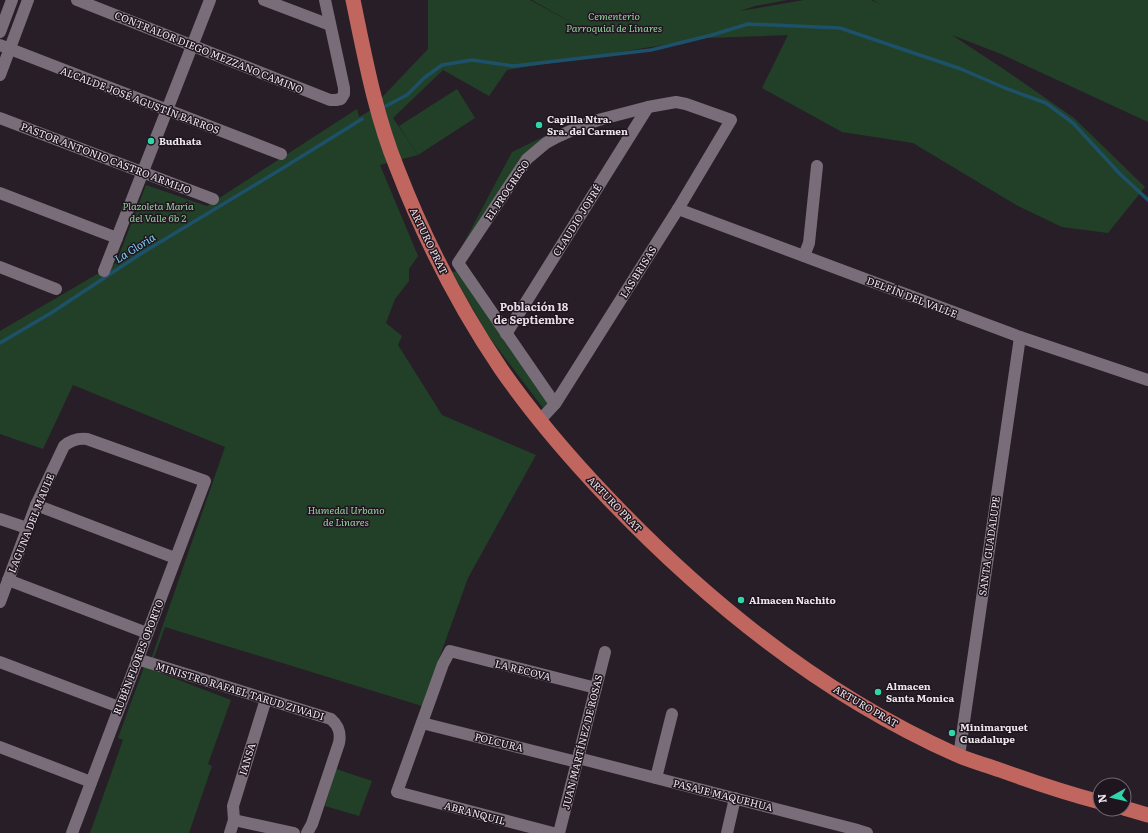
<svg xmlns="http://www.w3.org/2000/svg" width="1148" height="833" font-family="Literata,serif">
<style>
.green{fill:#224028}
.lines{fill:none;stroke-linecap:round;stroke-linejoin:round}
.stream{stroke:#1c5169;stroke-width:3.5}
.minor{stroke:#786d78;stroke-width:12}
.major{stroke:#c1665f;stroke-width:15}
.poi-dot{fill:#32d4a9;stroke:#1e151e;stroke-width:1.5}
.labels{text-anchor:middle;stroke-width:3;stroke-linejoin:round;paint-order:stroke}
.park-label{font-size:10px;font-style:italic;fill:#93d29d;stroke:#1e151e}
.street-label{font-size:10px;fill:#ede6ed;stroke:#1e151e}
.poi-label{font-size:10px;font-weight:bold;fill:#ede6ed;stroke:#1e151e;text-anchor:start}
.water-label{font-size:11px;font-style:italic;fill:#80d2fa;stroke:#1e151e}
.neighbourhood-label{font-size:11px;font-weight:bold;fill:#e7dae6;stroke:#1e151e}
</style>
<rect width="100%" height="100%" fill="#271e27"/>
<!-- green -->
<g class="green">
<path d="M428,0H530L576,25L532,0H787L755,6L740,11L804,0H871L880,4L873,0H1148V122L1001,54L952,35L1008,72L1074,118L1145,187L1108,233L1062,227L1018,206L913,143L842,132L762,88L788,35L707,38L507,70L489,96L443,70L393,118L418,155L380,165L418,256L409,269V281L395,299L386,323L402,336L398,345L442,415L536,455L468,578L422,706L165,627L150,669L231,700L208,764L212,766L189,833H90L123,740L118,738L144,667L148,668L225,447L73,385L43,449L0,434V331L116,263L146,185L207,206L357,109L359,117L368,112L428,49Z"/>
<path d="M457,89L475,118L418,155L399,126Z"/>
<path d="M580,123L545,142L459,252L512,152L545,136Z"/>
<path d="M457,271L548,403L543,408L487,334L452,272Z"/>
<path d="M336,769L372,781L359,816L325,806Z"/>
</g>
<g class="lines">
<!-- stream -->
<g class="stream">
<path d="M386,106L407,95L424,78L442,65L472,60L514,66L651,50L712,35L748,24L840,28L961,69L1005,88L1046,103L1073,123L1120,174L1148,200"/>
<path d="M0,343L51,313L142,253L283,168L362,119"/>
</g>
<!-- minor -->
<g class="minor">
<path d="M77,0L330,100H336L341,99L344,94V88L325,0"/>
<path d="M264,0L330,25"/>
<path d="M0,32L12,0"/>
<path d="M0,45L281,154"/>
<path d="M0,75L28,0"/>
<path d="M0,118L213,199"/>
<path d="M0,193L117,238"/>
<path d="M678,209L1020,337L1148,380"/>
<path d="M804,256L809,243L817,166"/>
<path d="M0,267L56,289"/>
<path d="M104,271L210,0"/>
<path d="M506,334L648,107"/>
<path d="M540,420L555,404L678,209L731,120L686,104L676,102L648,107L602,119L586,124L557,137L546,143L527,159L458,263L555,404"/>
<path d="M36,505L175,558"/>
<path d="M0,519L27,528"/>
<path d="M8,580L147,633"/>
<path d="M0,602L36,505L64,446C71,440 78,438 87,439L205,481L72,833"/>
<path d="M137,659L331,719C339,726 341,733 339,743L312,824L307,833"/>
<path d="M0,662L119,707"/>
<path d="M422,723L577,762"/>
<path d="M0,747L91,782"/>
<path d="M959,756L1020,337"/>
<path d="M578,758L854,829L867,833"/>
<path d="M656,778L672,714"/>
<path d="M234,820L294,833"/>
<path d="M230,833L234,820L233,806L266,699"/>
<path d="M553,833L397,792L443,664L450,651L596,688"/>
<path d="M559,833L605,652"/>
<path d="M727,833L735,798"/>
</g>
<!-- major -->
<g class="major">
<path d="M353,0C365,57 375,114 397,168C424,238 459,307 501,369C533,415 570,458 608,498C708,603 824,696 957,755C971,761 986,765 1000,770C1033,782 1066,793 1100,802"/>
<path d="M1124,808L1148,815"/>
</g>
</g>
<!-- markers -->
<g class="poi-dot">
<circle cx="539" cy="125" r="4"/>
<circle cx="151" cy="141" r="4"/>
<circle cx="741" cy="600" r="4"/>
<circle cx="878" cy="692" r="4"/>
<circle cx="952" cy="733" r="4"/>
</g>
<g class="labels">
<!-- park labels -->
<g class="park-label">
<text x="614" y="20">Cementerio<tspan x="614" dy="12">Parroquial de Linares</tspan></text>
<text x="158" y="210">Plazoleta María<tspan x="158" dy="12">del Valle 6b 2</tspan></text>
<text x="346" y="514">Humedal Urbano<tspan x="346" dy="12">de Linares</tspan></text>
</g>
<!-- street labels -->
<g class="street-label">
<text transform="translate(209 52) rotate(22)" y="4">CONTRALOR DIEGO MEZZANO CAMINO</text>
<text transform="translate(140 100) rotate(21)" y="4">ALCALDE JOSÉ AGUSTÍN BARROS</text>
<text transform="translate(106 158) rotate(21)" y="4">PASTOR ANTONIO CASTRO ARMIJO</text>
<text transform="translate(507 190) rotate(-56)" y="4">EL PROGRESO</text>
<text transform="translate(577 220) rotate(-58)" y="4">CLAUDIO JOFRÉ</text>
<text transform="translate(429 241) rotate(64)" y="4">ARTURO PRAT</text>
<text transform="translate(638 272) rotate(-58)" y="4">LAS BRISAS</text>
<text transform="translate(912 297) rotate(21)" y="4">DELFÍN DEL VALLE</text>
<text transform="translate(615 504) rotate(46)" y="4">ARTURO PRAT</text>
<text transform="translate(31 523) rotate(-68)" y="4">LAGUNA DEL MAULE</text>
<text transform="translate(989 546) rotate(-82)" y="4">SANTA GUADALUPE</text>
<text transform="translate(138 657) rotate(-69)" y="4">RUBÉN FLORES OPORTO</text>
<text transform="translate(523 670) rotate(14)" y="4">LA RECOVA</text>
<text transform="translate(240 691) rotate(17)" y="4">MINISTRO RAFAEL TARUD ZIWADI</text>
<text transform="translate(866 706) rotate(30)" y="4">ARTURO PRAT</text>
<text transform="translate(499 742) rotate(14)" y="4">POLCURA</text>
<text transform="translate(582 742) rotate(-76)" y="4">JUAN MARTÍNEZ DE ROSAS</text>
<text transform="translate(247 759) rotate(-73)" y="4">IANSA</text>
<text transform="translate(723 795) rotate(14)" y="4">PASAJE MAQUEHUA</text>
<text transform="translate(475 813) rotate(15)" y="4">ABRANQUIL</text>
</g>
<!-- poi labels -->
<g class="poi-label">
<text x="547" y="123">Capilla Ntra.<tspan x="547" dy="12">Sra. del Carmen</tspan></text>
<text x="159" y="145">Budhata</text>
<text x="749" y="604">Almacen Nachito</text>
<text x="886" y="690">Almacen<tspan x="886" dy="12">Santa Monica</tspan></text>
<text x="960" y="731">Minimarquet<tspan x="960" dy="12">Guadalupe</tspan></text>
</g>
<!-- water labels -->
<g class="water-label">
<text transform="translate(135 248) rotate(-32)" y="4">La Gloria</text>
</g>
<!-- neighbourhood labels -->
<g class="neighbourhood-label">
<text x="534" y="311">Población 18<tspan x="534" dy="13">de Septiembre</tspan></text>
</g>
</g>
<!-- north arrow -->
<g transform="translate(1112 797) rotate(262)"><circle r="19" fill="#1e151e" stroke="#716971"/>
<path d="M0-3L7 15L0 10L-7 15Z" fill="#32d4a9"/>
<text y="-6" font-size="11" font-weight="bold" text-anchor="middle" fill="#ede6ed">N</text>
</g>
</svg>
